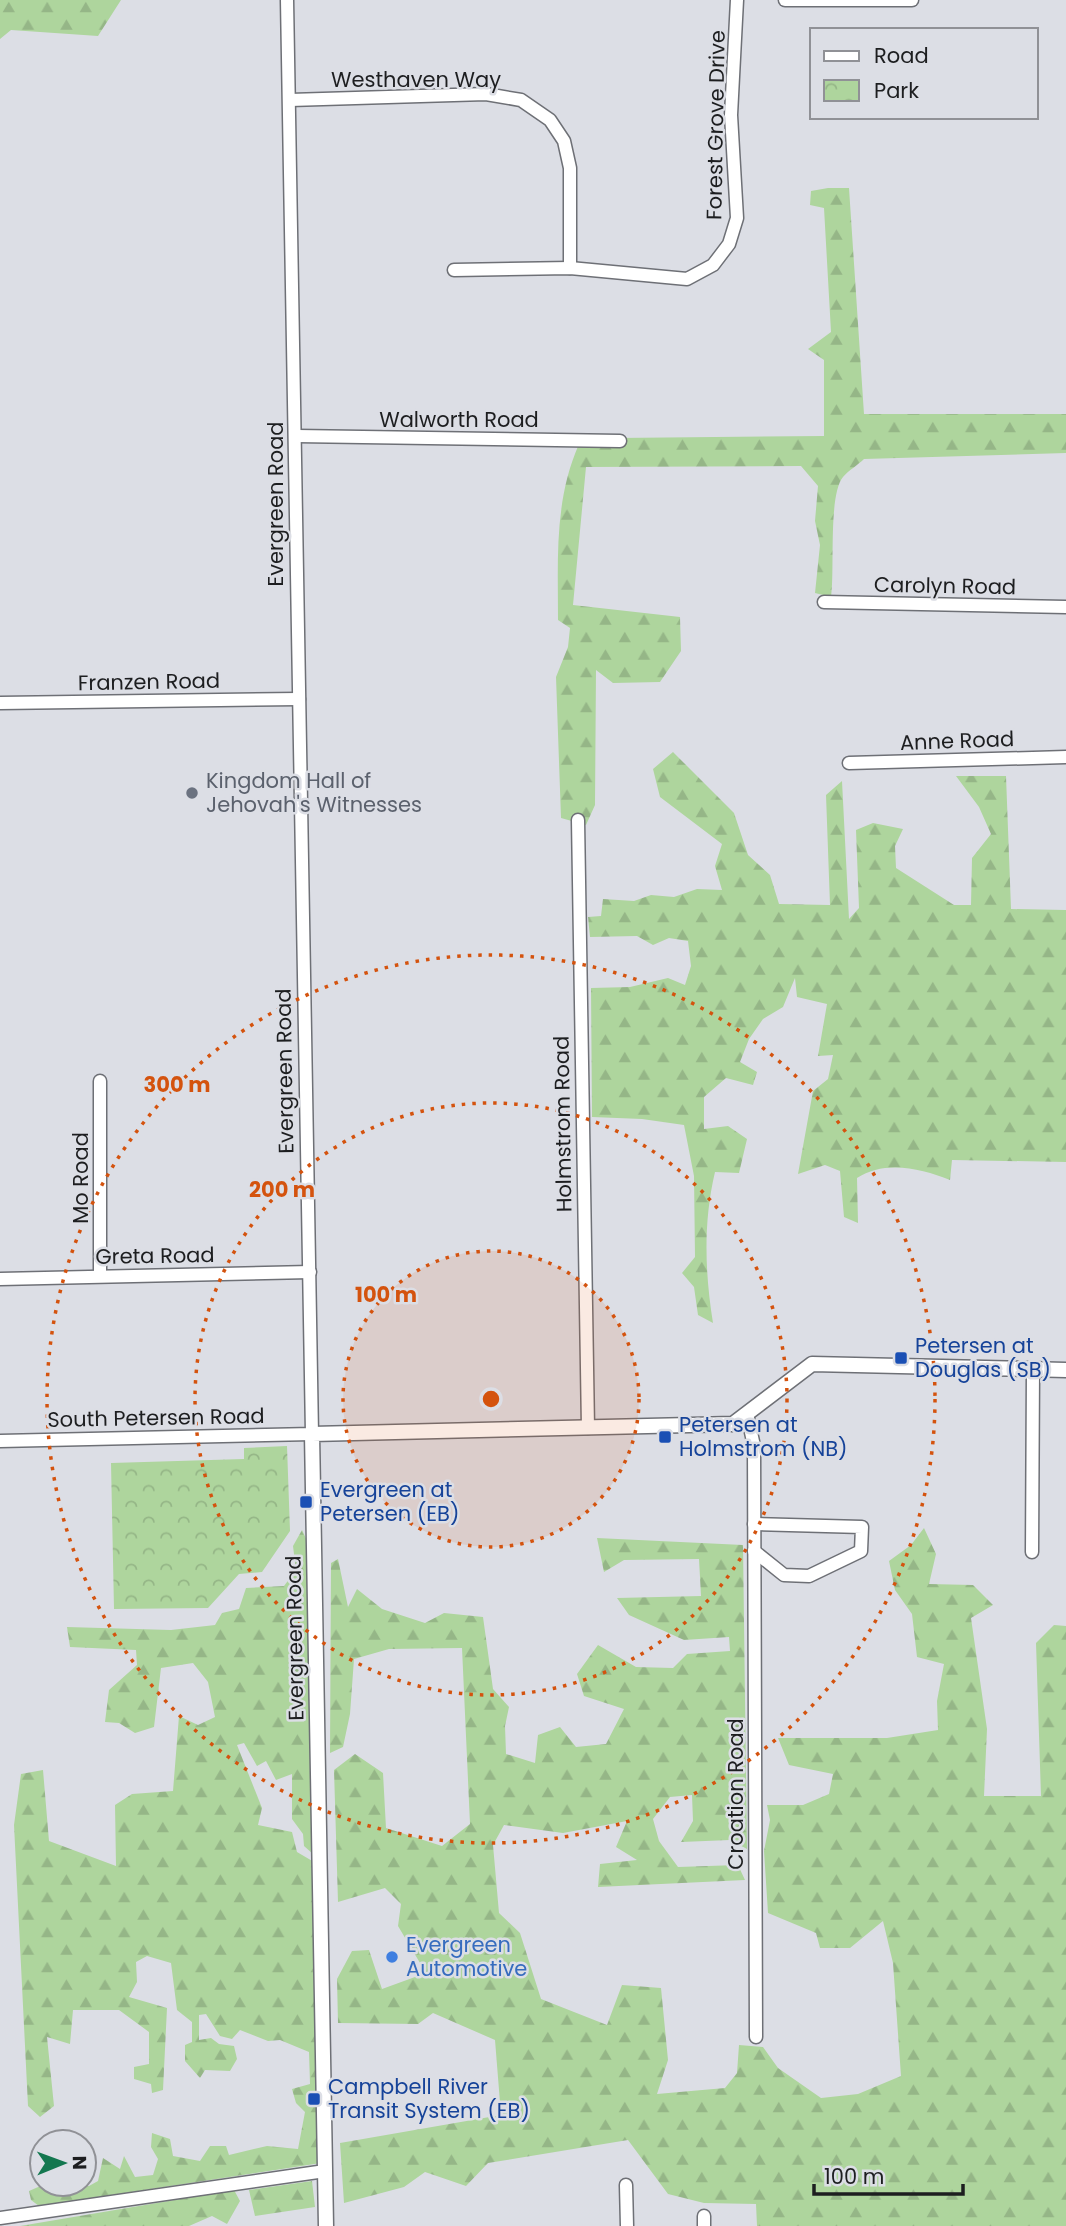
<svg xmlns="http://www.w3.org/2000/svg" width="1066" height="2226" font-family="Poppins,sans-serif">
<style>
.forest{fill:url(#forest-firs)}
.park{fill:url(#park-crowns)}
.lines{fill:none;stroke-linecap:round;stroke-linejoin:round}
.minor-casing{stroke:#6e7076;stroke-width:15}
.tertiary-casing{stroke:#6e7076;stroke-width:17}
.minor{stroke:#fff;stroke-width:12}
.tertiary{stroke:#fff;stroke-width:14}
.ring{fill:none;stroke:#d4530e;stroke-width:3.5;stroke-dasharray:3.5 7}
.worship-dot{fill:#6b7280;stroke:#dcdee5;stroke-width:2.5}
.transit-dot{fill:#1a4fb4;stroke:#dcdee5;stroke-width:2.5}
.shop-dot{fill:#3f7fe0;stroke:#dcdee5;stroke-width:2.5}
.labels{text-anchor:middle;stroke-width:5;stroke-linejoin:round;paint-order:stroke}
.street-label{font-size:21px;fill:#1d1e20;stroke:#dcdee5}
.worship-label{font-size:21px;fill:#5b616d;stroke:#dcdee5;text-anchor:start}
.transit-label{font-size:21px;fill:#164399;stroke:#dcdee5;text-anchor:start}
.shop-label{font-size:21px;fill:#366cbe;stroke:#dcdee5;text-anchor:start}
.centre{fill:#d4530e;stroke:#dcdee5;stroke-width:3.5}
.ring-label{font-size:21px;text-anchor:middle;font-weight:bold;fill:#d4530e;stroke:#dcdee5;stroke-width:5;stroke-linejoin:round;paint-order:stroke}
</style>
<defs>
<pattern id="forest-firs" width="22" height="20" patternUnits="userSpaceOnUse" patternTransform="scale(1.75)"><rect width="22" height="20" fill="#aed59d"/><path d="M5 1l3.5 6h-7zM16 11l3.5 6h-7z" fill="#95b687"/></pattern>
<pattern id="park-crowns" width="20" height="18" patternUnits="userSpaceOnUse" patternTransform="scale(1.75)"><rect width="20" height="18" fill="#aed59d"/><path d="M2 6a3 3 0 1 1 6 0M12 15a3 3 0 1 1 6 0" fill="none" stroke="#95b687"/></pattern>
</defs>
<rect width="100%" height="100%" fill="#dcdee5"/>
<!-- forest -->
<g class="forest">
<path d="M0,0H121L98,36L11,30L0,39Z"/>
<path d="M828,188H849L864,414H1066V453L864,459C858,465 849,470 843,477C828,495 835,570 831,597L815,593L820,545L815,521L818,486L801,466L586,467L573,605L680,617L681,651L660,682L613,683L596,670L595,805L586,825L561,818L556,677L568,647L570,628L558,620C558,559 554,501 579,444L616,438L824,436V360L808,349L831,332L824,208L810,205L811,191Z"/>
<path d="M673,752L734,813L748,855L770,875L779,904L830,905L826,795L842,781L849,919L859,908L856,830L873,823L903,829L895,846L896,868L954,905H971L972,858L991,834L979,807L956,776H1006L1011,909L1066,910V1162L952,1160L950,1180C921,1168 884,1160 857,1178L858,1223L844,1217L840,1171L825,1165L798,1174L813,1091L828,1079L833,1055L818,1056L827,1004L797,997L795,978L783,1007L763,1019L749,1039L740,1062L757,1072L753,1085L726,1078L704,1097V1129L728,1126L747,1139L739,1173L715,1172C703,1223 705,1273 713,1323L698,1315L694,1287L682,1273L695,1257L694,1176L684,1125L642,1119L592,1117L591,988L630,987L668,978L685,985L691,966L688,941L669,938L653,945L637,936L590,937L588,917L601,916L603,899L634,901L651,895L674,897L697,889L722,890L715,866L722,844L660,797L653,769Z"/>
<path d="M924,1528L936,1554L929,1584L973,1585L993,1605L971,1618L987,1729L984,1796H1041L1036,1643L1054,1625L1066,1626V2226H757L756,2204L704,2203L668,2194L628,2140L488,2163L466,2186L425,2172L404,2187L344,2203L340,2143L501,2115L495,2040L433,2013L418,2024L338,2023L337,1979L352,1951L369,1950L382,1989L426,1973L398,1926L401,1904L385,1888L338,1902L334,1770L355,1754L383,1773L386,1828L442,1846L470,1824L462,1648L389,1649L354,1659L350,1714L343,1747L330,1753L331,1563L338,1559L348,1607L357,1589L382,1609L425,1623L444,1613L483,1617L493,1689L509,1707L505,1726L506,1754L535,1763L538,1735L560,1727L576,1747L606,1744L624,1709L584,1696L577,1674L598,1645L636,1667L673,1668L687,1654L730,1651L729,1637L684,1640L629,1615L617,1598L701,1596L699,1559L624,1560L604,1572L597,1538L743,1545L747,1849L730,1840L681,1842L693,1821L692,1795L670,1797L653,1819L659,1841L678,1867L738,1865L745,1880L598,1887L600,1864L637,1860L616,1847L627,1821L563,1833L504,1825L493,1845L499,1913L520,1933L541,1999L607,2025L622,1985L661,1988L668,2060L657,2094L725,2088L737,2073L739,2045L763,2047L778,2068L821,2098L858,2094L901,2076L893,1963L883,1921L850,1948H820L816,1933L768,1913L764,1851L770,1820L767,1805H803L829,1794L833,1774L789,1765L778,1738H887L938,1730L937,1701L944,1664L917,1657L912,1614L895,1590L889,1561L911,1545Z"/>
<path d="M302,1530L309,1545L313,1854L304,1846L303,1834L292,1819V1774L276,1780L266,1761L257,1766L244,1743L237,1745L262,1808L258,1825L292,1832L297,1852L314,1862L321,2163L39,2206L31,2200L29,2191L45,2184L89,2186L98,2181L103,2158L120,2169L124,2156L135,2177L153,2175L158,2159L151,2147L152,2133L170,2139L173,2156L200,2161L210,2146H226L229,2155L267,2146L298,2149L305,2112L296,2103L292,2089L310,2084L309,2052L280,2040L268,2041L240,2030L232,2039L220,2036L206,2014L199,2015V2040L211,2038L219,2044L234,2046L237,2059L230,2071L205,2070L200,2078L185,2061V2045L192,2042V2022L177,2010L171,1963L147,1956L136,1962L137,1982L129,1997L167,2008L163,2090L152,2093L151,2084L134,2079V2067L149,2064V2032L119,2010H73L70,2044L47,2037L54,2106L40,2117L28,2106L14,1825L21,1774L43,1770L49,1841L116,1866L115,1805L132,1794L173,1791L179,1716L198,1725L215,1717L208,1682L193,1663L161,1668L154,1727L135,1733L119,1723L105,1722L109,1690L137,1665L136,1650L70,1647L67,1627L171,1630L215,1625L222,1613L239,1609L246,1588L284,1586L296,1570L293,1546Z"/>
<path d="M312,2181L315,2207L255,2216L249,2190Z"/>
<path d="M234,2190L240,2201L227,2224L212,2216L189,2226H20Z"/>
</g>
<!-- park -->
<path class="park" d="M287,1446L290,1531L262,1572L239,1574L208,1608L114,1609L111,1463L244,1459V1448Z"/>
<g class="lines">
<defs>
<g id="minor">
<path d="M785,0H912"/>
<path d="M290,100L486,94L521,100L550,120L564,141L570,168V268"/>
<path d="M454,270L570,268L687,279L713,265L729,244L737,218L731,115L737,0"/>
<path d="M297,436L620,441"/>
<path d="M824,602L1066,607"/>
<path d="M0,703L299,699"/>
<path d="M849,763L1066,757"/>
<path d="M578,820L588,1428"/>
<path d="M100,1276V1081"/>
<path d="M0,1279L310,1272"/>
<path d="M747,1414L754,1446L756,2037"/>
<path d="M0,1441L312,1434L287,0"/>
<path d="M754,1524L862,1527L861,1551L809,1576L784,1575L754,1551"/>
<path d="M1032,1552L1033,1369"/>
<path d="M626,2185L627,2226"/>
<path d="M704,2216V2226"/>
<path d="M0,2218L325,2171"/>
</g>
<path id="tertiary" d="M326,2226L312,1434L733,1424L812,1364L1066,1370"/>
</defs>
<!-- minor casing -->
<use href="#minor" class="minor-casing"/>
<!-- tertiary casing -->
<use href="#tertiary" class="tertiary-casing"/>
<!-- minor -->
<use href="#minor" class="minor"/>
<!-- tertiary -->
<use href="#tertiary" class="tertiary"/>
</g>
<!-- distance rings -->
<circle cx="491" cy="1399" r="148" fill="#d4530e" fill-opacity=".12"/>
<g class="ring">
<circle cx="491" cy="1399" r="148"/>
<circle cx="491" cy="1399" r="296"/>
<circle cx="491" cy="1399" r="444"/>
</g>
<!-- markers -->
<circle class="worship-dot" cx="192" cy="793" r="7"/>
<g class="transit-dot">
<rect x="894" y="1351" width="14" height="14" rx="3.5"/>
<rect x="658" y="1430" width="14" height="14" rx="3.5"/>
<rect x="299" y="1495" width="14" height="14" rx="3.5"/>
<rect x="307" y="2092" width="14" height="14" rx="3.5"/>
</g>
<circle class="shop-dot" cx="392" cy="1957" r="7"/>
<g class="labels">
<!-- street labels -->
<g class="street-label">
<text x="416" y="87">Westhaven Way</text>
<text transform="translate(716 125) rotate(-89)" y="7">Forest Grove Drive</text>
<text x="459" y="427">Walworth Road</text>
<text transform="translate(276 504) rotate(-90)" y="7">Evergreen Road</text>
<text transform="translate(945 586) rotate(1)" y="7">Carolyn Road</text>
<text transform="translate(149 682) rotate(-1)" y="7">Franzen Road</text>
<text transform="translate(957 741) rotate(-2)" y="7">Anne Road</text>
<text transform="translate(285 1071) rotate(-91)" y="7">Evergreen Road</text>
<text transform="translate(563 1124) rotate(-91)" y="7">Holmstrom Road</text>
<text transform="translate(81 1178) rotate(-90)" y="7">Mo Road</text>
<text transform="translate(155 1256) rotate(-1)" y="7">Greta Road</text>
<text transform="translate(156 1418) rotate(-1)" y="7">South Petersen Road</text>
<text transform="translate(295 1638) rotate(-91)" y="7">Evergreen Road</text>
<text transform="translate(736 1794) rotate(-90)" y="7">Croation Road</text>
</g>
<!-- worship labels -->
<g class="worship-label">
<text x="206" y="788">Kingdom Hall of<tspan x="206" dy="24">Jehovah's Witnesses</tspan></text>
</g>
<!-- transit labels -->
<g class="transit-label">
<text x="915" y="1353">Petersen at<tspan x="915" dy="24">Douglas (SB)</tspan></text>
<text x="679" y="1432">Petersen at<tspan x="679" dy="24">Holmstrom (NB)</tspan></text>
<text x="320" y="1497">Evergreen at<tspan x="320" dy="24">Petersen (EB)</tspan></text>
<text x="328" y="2094">Campbell River<tspan x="328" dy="24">Transit System (EB)</tspan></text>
</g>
<!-- shop labels -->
<g class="shop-label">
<text x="406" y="1952">Evergreen<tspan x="406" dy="24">Automotive</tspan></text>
</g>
</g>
<circle cx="491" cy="1399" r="10" class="centre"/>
<g class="ring-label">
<text x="177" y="1092">300 m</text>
<text x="282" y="1197">200 m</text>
<text x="386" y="1302">100 m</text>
</g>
<!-- legend -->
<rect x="810" y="28" width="228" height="91" fill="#dcdee5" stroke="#909196" stroke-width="2"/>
<rect x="824" y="51" width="35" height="10" fill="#ffffff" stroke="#909196" stroke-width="2"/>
<text x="874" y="63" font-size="21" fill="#1d1e20">Road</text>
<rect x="824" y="80" width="35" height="21" fill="url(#park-crowns)" stroke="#909196" stroke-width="2"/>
<text x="874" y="98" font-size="21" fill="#1d1e20">Park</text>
<!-- north arrow -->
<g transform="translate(63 2163) rotate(89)"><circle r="33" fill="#dcdee5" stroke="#909196" stroke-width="2"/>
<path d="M0-5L12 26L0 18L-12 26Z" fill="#13774f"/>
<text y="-10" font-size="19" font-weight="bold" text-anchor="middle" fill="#1d1e20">N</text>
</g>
<!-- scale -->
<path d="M814 2184v10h149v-10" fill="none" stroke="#1d1e20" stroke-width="3.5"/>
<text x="824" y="2184" font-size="21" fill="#1d1e20" stroke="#dcdee5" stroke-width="5" paint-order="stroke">100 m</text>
</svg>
